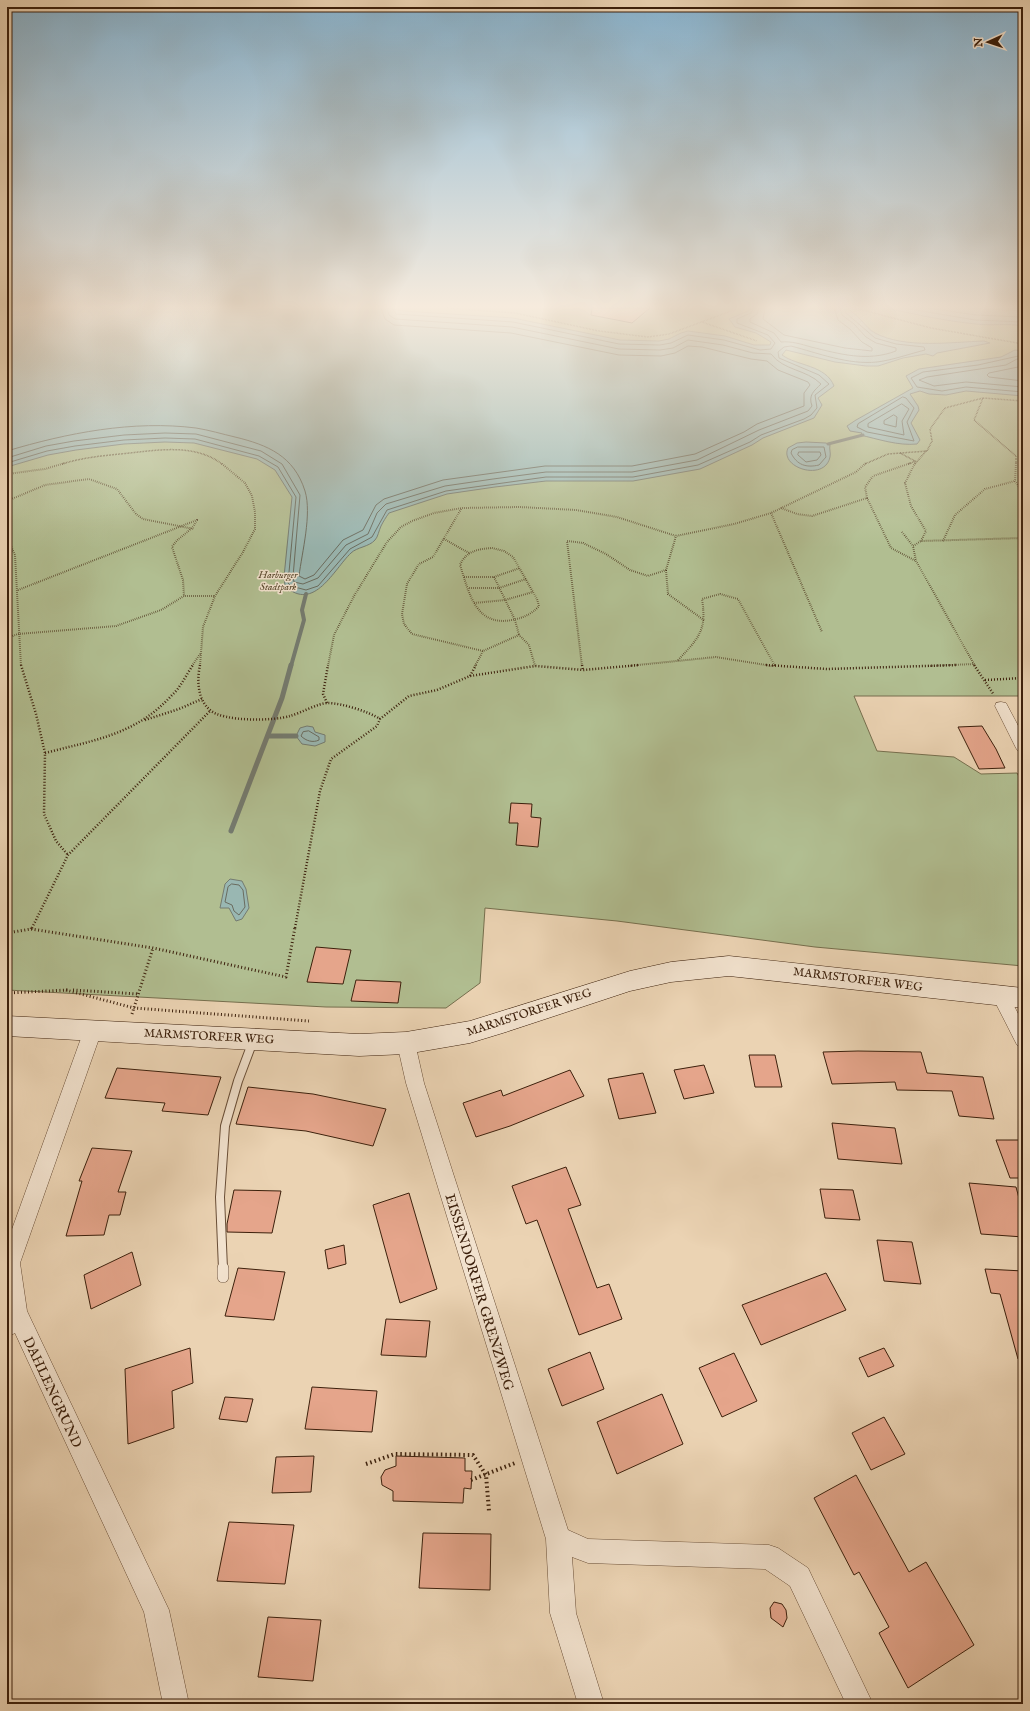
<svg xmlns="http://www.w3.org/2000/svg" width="1030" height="1711" font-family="'IM FELL English',serif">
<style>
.green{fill:#b1be91;stroke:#766f4e}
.water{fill:#99b7b2;stroke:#747b70}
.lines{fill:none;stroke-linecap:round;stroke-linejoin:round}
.shore{stroke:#6a6c5f;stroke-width:1}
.stream-far2{stroke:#747b70;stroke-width:3}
.stream-far1{stroke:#747b70;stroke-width:4}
.stream{stroke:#747b70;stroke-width:5}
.building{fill:#e5a58b;stroke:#3c200c}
.lane-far1-casing{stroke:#684d36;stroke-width:10}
.lane-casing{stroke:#684d36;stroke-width:12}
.street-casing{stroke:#684d36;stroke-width:1}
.secondary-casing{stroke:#3c200c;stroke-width:1}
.path-far4{stroke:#3c200c;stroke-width:1.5;stroke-dasharray:0.5 1;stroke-linecap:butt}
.path-far3{stroke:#3c200c;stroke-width:2;stroke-dasharray:0.5 1.5;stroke-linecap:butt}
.path-far2{stroke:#3c200c;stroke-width:2.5;stroke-dasharray:1 2;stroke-linecap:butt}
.path-far1{stroke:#3c200c;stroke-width:3;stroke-dasharray:1 2.5;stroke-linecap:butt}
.path{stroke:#3c200c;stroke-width:4;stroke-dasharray:1.5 3;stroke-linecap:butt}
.lane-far1{stroke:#f2e2ce;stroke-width:8}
.lane{stroke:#f2e2ce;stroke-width:11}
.street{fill:#f2e2ce;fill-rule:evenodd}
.secondary{fill:#f2e2ce;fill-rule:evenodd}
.labels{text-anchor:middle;stroke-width:3;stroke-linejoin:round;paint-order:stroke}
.far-park-label{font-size:10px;font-style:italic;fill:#59482d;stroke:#f2e2ce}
.street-label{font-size:12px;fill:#3c200c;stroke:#f2e2ce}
.near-street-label{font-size:14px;fill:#3c200c;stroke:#f2e2ce}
</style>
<rect width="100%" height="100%" fill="#ebd3b3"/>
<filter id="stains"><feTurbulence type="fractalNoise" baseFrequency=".005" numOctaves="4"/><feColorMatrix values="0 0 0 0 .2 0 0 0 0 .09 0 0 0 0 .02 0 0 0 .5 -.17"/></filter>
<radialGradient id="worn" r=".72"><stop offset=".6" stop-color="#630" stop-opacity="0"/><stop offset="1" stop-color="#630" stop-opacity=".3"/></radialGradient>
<!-- green -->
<path class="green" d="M7,308H1023V696H854L877,751L954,757L981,774L1017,773L1023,784V966L815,947L617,921L485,908L480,983L446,1008L326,1007L7,990Z"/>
<!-- water -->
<g class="water">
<path d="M7,308H389L403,311L513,318L620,340L659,341L669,339L681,333L688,331L725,336L754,345H770L771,342L756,333L735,327L729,319L755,308H845C861,315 864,327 875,333C905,349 952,342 984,341L990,343L937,353L933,356L926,354L903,358L878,366H866L835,362L786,350L782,355C797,366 826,365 834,386L818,398L822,405L814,418L763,438L752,445L700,469L633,481H546L495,487L447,494L389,513C386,517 383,522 381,526C379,530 378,537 375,540C369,547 357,547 351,553C334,569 314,613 285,586L284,577L292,497L275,470L257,459L194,443L165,442L124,444L76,450L48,455L7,467Z"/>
<path d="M887,308H1023V326C1007,323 992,326 976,324C946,321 917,315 887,308Z"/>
<path d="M1015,350L1023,351V396L966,391L946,395L929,394L920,391L910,394L918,406L919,410L911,423L920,440L917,444C898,446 878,439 860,435L862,433L850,431L847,426L856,420L913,388L906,376L919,369L1001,357Z"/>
<path d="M806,442L826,443L830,445C829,449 831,453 830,457C825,482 779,468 788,448L797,443Z"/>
<path d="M307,726L313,727L315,732L325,735V742L315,746L302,744L296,736L300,728Z"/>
<path d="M230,879L242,881L246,889L249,908L242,919L236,921L229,908H220L225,884Z"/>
</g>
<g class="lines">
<!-- shore -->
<g class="shore">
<path d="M392,308L396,314L513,322L619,344L660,345L671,343L688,335L724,340L760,350L771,349L775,343L768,335L737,323V319L751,313L754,308"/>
<path d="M759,308L757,314L750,319V322L774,333L781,342C791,341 801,344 811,347C840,354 867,362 896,351V348L876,343L866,337L854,324L842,315L840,308"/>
<path d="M765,308L763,319L784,335L845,348L872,351V348L862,342L850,329L838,320L834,308"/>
<path d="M904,308L975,320L1023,322"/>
<path d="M929,308L976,315L1023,317"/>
<path d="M970,308L1023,311"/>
<path d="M1023,355L978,365L923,372L911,378L917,387L942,391L966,387L1023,392"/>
<path d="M1023,360L1017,359L1006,365L927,377L919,380L934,386L966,382L1023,387"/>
<path d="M1023,366L989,373L987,375L989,377L1023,381"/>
<path d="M903,397L906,398L914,408L907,422L914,441L867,432L857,427L858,424Z"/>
<path d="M902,404L909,409L902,421L904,435L868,427V424Z"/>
<path d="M894,415L897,417L896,427L884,424V421Z"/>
<path d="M798,447H824L826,457L819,465C806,468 797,465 791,453L792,450Z"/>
<path d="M7,451C67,433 133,420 196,428C209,430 222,434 235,437C268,445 294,456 305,491C312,514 302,552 299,576L305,579L314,575L343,540L363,530L376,505L384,499L443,480L545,466H632L695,454L744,432L757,424L804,406V393L810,385L808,382L778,370L767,361L751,359L702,347L688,346L675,353L661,356L619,355L511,333L394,325L385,319L381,308"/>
<path d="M799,452H820L821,455L817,460L806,462L798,455Z"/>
<path d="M7,458L46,446L74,441L124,435L165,433L196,434L261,451L282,464L300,495L293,577L294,582L303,584L318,578L346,545L368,534L377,513L386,504L445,486L493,479L546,472H632L697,460L759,430L808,411L812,406C808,395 814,391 821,384C806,369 784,371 771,354L753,353L723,345L688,340L673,348L660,350L619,349L512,327L395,319L389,315L387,308"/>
<path d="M7,463L47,451L75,446L124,440L165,438L195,439L259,456L278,467L296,497L288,583L291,586L306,590L318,586L350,549L372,537L387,510L446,491L546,477H633L698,465L750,442L761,435L804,419L811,415L817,408L815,395L829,384L819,375L779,358L778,352L784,347L791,346C818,353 848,365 877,362C893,360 909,354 925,350L924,347L896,344L875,338L846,313L845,308"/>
<path d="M309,731L319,737V740C313,743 306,741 301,736L303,732Z"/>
<path d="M232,884L239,885L243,890L245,907L239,915L234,911L232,905L225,902L228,887Z"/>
</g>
<!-- stream-far2 -->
<path class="stream-far2" d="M828,444L863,435"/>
<!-- stream-far1 -->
<path class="stream-far1" d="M291,666L304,620L302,610L306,594"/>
<!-- stream -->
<g class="stream">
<path d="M268,736H296"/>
<path d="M231,831L282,698L291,665"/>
</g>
</g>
<!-- building -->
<g class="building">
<path d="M592,308H650L632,323L591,315Z"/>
<path d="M982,726L996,749L1005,768L979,769L958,727Z"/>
<path d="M511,803L532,804L531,817L541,818L538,847L516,845L518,823H509Z"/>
<path d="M316,947L351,950L343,984L307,982Z"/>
<path d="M356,980L401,982L398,1003L351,1001Z"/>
<path d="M858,1051L921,1052L927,1073L983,1077L994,1119L959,1116L952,1091L897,1090L895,1082L832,1084L823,1052Z"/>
<path d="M749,1055H775L782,1087H755Z"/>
<path d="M704,1065L714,1093L684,1099L674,1070Z"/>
<path d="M117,1068L176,1073L221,1077L208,1115L162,1111L165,1103L105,1098Z"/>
<path d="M570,1070L584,1096L510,1126L476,1137L463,1103L501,1090L503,1096Z"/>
<path d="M643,1073L656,1113L619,1119L608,1079Z"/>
<path d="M248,1087L313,1094L386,1109L373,1146L306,1131L236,1124Z"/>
<path d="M832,1123L895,1128L902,1164L838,1159Z"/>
<path d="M996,1140H1023V1178H1010Z"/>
<path d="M92,1148L132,1151L118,1192H126L120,1215H109L104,1235L66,1236L82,1181H79Z"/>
<path d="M566,1167L581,1205L568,1209L597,1288L609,1284L622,1319L579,1335L537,1220L526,1224L512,1186Z"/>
<path d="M969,1183L1016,1187L1023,1213V1237L981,1234Z"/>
<path d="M820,1189L853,1190L860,1220L825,1218Z"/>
<path d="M234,1190L281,1191L272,1233L227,1232V1224Z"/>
<path d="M409,1193L437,1289L400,1303L373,1205Z"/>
<path d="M877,1240L912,1242L921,1284L884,1281Z"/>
<path d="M344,1245L346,1264L328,1269L325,1250Z"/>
<path d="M132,1252L141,1285L91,1309L84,1275Z"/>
<path d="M238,1268L285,1272L274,1320L225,1316Z"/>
<path d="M985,1269L1023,1271V1359H1018L1000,1294L991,1293Z"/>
<path d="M826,1273L846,1310L761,1345L742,1305Z"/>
<path d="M386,1319L430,1321L426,1357L381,1355Z"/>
<path d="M190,1348L193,1383L172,1391L174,1428L128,1444L125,1369Z"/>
<path d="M884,1348L894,1366L868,1377L859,1358Z"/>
<path d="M590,1352L604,1389L562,1406L548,1369Z"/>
<path d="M734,1353L757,1401L722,1417L699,1368Z"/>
<path d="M312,1387L377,1391L372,1432L305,1429Z"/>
<path d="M662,1394L683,1444L617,1474L597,1422Z"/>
<path d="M225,1397L253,1399L247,1422L219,1419Z"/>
<path d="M884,1417L905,1454L871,1470L852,1433Z"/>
<path d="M314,1456L311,1492L272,1493L276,1457Z"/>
<path d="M396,1456L465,1458V1471H472L471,1489L464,1488L463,1503L393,1501V1491L382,1485L381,1477L385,1470L396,1466Z"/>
<path d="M856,1475L909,1572L926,1562L974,1645L908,1688L879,1633L889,1627L859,1572L854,1575L814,1498Z"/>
<path d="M229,1522L294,1525L285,1584L217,1581Z"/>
<path d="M423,1533L491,1534L490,1590L419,1588Z"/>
<path d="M774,1602L782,1604L786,1610L787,1618L783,1627L771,1618L770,1608Z"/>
<path d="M268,1617L321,1620L313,1681L258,1677Z"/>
</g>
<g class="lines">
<defs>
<path id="lane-far1" d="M223,1269L220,1197L225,1126L238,1081L253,1041"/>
<path id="lane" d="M223,1268V1277"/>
<g id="street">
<path d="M1001,702L1006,703L1023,735V753L1018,751L1016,748L995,706L996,703Z"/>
<path d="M1000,989L1006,991L1023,1023V1048L1017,1045L992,996L994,991Z"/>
<path d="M93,1022L99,1025L102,1030L20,1263L27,1311L169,1610L189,1704H163L144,1612L15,1333L7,1337V1243L84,1030L87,1025Z"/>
<path d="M406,1035L412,1038L415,1043L424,1083L568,1530L588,1539L769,1545L778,1548L808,1568L873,1704H846L790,1586L765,1569L588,1563L572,1557L576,1613L604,1704H578L550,1613L546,1539L406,1083L397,1043L400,1038Z"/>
</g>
<path id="secondary" d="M729,956L1023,988V1008L729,976L671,982L630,991L506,1032L470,1043L406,1054L359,1056L7,1036V1016L359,1034L406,1032L470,1021L630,971L671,962Z"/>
</defs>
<!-- lane-far1 casing -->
<use href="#lane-far1" class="lane-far1-casing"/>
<!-- lane casing -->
<use href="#lane" class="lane-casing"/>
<!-- street casing -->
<use href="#street" class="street-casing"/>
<!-- secondary casing -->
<use href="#secondary" class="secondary-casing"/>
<!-- path-far4 -->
<g class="path-far4">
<path d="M447,308L515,313L599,331L648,337L669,334L739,308"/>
<path d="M855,308L931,328L1023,344"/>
<path d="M702,322L757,341"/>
<path d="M983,398L974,420L1016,456V464"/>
<path d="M900,453L915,461"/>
<path d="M62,464C81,458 100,456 120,454C153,451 193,442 222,464"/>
<path d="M865,464L888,454L927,451L932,441L930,429L945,408L983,398L1023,401"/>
<path d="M908,464L916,461"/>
<path d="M915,464L926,451"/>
</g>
<!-- path-far3 -->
<g class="path-far3">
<path d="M915,463L905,483L911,506L926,531L921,541"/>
<path d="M1016,463L1015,481L1023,493"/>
<path d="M7,474L45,469L65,463"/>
<path d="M867,498L891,548L916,561"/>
<path d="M7,501L45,485L89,479L117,489L136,514L143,519L194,529"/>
<path d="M781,508L797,514L812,516L867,498L865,487L873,476L911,463"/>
<path d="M461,509L433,557L419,564L407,584L402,614L404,624L412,634L483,651"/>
<path d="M771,513L822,632"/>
<path d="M902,532L913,546"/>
<path d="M7,538L15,555L21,666"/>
<path d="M444,539L469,553"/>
<path d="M943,541L955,515L985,489L1015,481"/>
<path d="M492,548L504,551L513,557L537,599L539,606C532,614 523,618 512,620C475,627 469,592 460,565C466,551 478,549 492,548Z"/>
<path d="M666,570L668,594L705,621"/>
<path d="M464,577H494L515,620L519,635"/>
<path d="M494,577L520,568"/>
<path d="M469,588H499L526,579"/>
<path d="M18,590L197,520C191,533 178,536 172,547L183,580L184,596"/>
<path d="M474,603L505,600L533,592"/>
<path d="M7,638L18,634L116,626L161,610L184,596H214"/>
<path d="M678,660C699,638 707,630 702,599L720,594L738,599L775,666"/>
<path d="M192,666L200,654"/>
<path d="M200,666L203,627L215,596L243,552L255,529V512L252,496L245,483L221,463"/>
<path d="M328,666L334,635L354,596L387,542L401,527L412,521L434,513L462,508L520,507L576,510L617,517L676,536L734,524L771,513L856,472L866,463"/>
<path d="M475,666L483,651L519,635L529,645L535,666"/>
<path d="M582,666L567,541L583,543L606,554L630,570L648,576L666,570L676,536"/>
<path d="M628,666L716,657L772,666"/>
<path d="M928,666L974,664"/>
<path d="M975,666L916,561L913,546L921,541L1023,538"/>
</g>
<!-- path-far2 -->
<g class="path-far2">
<path d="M21,665L36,714L45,753L44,814L56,841L68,855"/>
<path d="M200,665C197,679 197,699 210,710C223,722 274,721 290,716C301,713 318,703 328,703C341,703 370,712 380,719"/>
<path d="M582,665L583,670"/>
<path d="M766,665L827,669L957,665"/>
<path d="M774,665L775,666"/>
<path d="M974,665L994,695"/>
<path d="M470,676L476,665"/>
<path d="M985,680L1023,678"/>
<path d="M327,703L323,694L328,665"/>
<path d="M145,720L179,709L202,699"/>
<path d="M45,753C94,740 136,735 172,695C181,687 186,675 193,665"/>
<path d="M32,928L68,855L210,711"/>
<path d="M295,928L320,791L331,759L377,726L380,719L409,696L437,690L470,676L535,666L583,670L639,665"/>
</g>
<!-- path-far1 -->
<g class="path-far1">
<path d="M31,929L32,927"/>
<path d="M7,933L31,929L153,948L286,977L295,927"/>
<path d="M66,990L134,1008L309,1021"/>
<path d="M73,990L138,994"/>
<path d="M7,993L68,990"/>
<path d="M132,1014L153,948"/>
</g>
<!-- path -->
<g class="path">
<path d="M366,1464L395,1454L473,1455L486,1475L489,1511"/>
<path d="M471,1480L515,1463"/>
</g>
<!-- lane-far1 -->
<use href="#lane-far1" class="lane-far1"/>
<!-- lane -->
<use href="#lane" class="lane"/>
<!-- street -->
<use href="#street" class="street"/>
<!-- secondary -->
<use href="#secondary" class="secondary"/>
</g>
<!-- sky -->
<linearGradient id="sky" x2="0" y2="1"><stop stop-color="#88b5d2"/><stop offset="0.56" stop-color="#f6ebdd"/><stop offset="1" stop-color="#f6ebdd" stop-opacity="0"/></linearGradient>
<rect width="1030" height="548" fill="url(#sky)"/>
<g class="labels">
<!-- far-park labels -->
<g class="far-park-label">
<text x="278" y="578">Harburger<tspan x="278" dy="12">Stadtpark</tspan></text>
</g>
<!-- street labels -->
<g class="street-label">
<text transform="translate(858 979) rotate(7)" y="4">MARMSTORFER WEG</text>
<text transform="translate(529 1012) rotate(-18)" y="4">MARMSTORFER WEG</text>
<text transform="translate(209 1036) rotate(3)" y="4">MARMSTORFER WEG</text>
</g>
<!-- near-street labels -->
<g class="near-street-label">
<text transform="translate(480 1292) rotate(73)" y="5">EISSENDORFER GRENZWEG</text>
<text transform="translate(53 1392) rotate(65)" y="5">DAHLENGRUND</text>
</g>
</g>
<!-- margin -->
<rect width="1030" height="1711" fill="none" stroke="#ebd3b3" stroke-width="24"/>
<rect x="8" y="8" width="1014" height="1695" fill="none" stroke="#3c200c" stroke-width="2"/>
<rect x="12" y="12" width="1006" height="1687" fill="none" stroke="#3c200c"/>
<!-- north arrow -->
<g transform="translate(988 42) rotate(267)" stroke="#f2e2ce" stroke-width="3" paint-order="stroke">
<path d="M0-3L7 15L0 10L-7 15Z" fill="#3c200c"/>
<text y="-6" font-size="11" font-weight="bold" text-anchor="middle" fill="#3c200c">N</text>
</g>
<rect width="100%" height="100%" filter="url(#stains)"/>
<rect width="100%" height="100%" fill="url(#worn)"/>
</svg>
